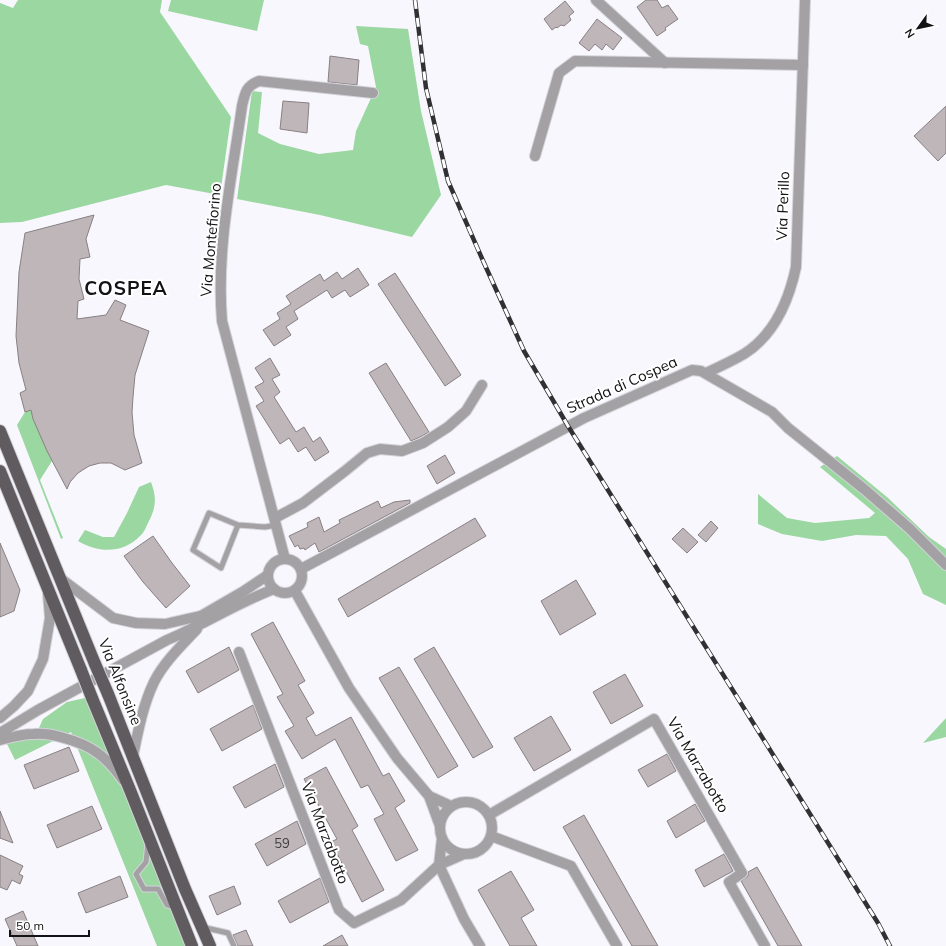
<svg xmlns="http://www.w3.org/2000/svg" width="946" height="946" font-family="Mulish,sans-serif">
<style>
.green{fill:#9bd7a1}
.building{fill:#bfb6b9;stroke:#888082}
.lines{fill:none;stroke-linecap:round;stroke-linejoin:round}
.lane-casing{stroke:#d3d3d9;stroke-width:7}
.street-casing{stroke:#d3d3d9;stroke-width:12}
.primary-casing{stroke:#d3d3d9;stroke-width:14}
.lane{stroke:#a4a1a4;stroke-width:5}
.street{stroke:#a4a1a4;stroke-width:10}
.primary{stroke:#605b5f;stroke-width:12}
.rail-casing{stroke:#313033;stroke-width:4.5}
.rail{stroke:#fff;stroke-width:3;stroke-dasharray:9;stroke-linecap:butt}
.primary-bridge-casing{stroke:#d3d3d9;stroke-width:14;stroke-linecap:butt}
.primary-bridge{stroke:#605b5f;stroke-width:12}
.labels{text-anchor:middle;stroke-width:4;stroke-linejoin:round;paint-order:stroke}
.number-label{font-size:13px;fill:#3e3c3e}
.street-label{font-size:15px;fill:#131315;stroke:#fff}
.district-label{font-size:19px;font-weight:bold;letter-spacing:1px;fill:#131315;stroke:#fff}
</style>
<rect width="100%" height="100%" fill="#f8f7fe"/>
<!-- green -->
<g class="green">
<path d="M18,0H162L160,12L231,117L220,195L166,185L22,222L0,223V3L13,8Z"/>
<path d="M171,0H264L257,31L168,11Z"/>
<path d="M356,26L408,29L421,111L441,195L412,237L320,215L237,199L252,91L262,92L258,133L280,144L319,154L353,150L356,131L376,87L368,46L360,44Z"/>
<path d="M31,410L33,419L52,461L40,480L63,538L61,539L17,425L25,412Z"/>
<path d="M837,456L887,497L929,537L946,549V605L923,594L908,559L886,536L856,535L822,541L782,534L758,524V494L787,518L815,523L869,518L875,513L820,467Z"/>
<path d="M151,482C157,498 156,508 148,523C146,527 144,533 140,536C123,554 98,553 78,541L85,530L103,537H114L127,513L139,487Z"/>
<path d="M85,698L135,817L143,841L166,891L187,946H157L71,732L15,760L3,736L14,732L39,728L43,719L67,702Z"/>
<path d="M946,718V737L923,743Z"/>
</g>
<!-- building -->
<g class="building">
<path d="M646,0H657L662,8L668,5L678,19L665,28L666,30L657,36L637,7Z"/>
<path d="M565,1L574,12L569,16L571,20L564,26L561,25L557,28L556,27L552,30L544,19Z"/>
<path d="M597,19L622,38L613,50L606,44L602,50L595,44L589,51L579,43Z"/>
<path d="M330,56L359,60L357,85L328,82Z"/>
<path d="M283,101L309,103L307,133L280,129Z"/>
<path d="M946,106V153L938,161L914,136Z"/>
<path d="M94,215L86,239L90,257L80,259L79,279L84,299L78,301L77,319L106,315L115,300L126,305L120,320L149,331L135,375L133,397L132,412L134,435L142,463L125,470L111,463H100L89,466L78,473L70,482L67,489L47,451L33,419L31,410L25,412L20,393L26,390L19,363L16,336L19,272L25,233Z"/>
<path d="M358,268L369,285L350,297L345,290L332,298L327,290L294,311L298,319L286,327L291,335L274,346L263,330L280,319L277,313L291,304L286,296L320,274L324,281L337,272L342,279Z"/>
<path d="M395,273L461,375L445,386L378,284Z"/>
<path d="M270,358L280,375L272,379L280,392L274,397L296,432L304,427L313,442L320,437L329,452L315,461L306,447L298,452L289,438L280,444L256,406L264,401L255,387L264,382L255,368Z"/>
<path d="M386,363L429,432L420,437L411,441L369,373Z"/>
<path d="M445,455L455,473L437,484L427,466Z"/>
<path d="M410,500V503L319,552L315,543L305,550L304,548L300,549L298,545L295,547L289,536L308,527L307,523L319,517L324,532L340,523L339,520L378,501L381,508L394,502Z"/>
<path d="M475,518L486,536L348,617L338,599Z"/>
<path d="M711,521L718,528L706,542L698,535Z"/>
<path d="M683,528L698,542L687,553L672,539Z"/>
<path d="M153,536L172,563L190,586L166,608L143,582L124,556Z"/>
<path d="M0,543L20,590L14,611L0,617Z"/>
<path d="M576,580L596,614L560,635L541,601Z"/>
<path d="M273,622L305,681L298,685L314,713L306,718L316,736L351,717L383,776L389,773L405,801L395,808L418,850L396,861L374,819L384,814L368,785L361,788L335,739L302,759L285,731L294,726L277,697L283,694L251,634Z"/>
<path d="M229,647L239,670L198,693L186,671Z"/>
<path d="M434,647L493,747L473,758L414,659Z"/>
<path d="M399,667L458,766L438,778L379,678Z"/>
<path d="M625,674L643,706L611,724L593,692Z"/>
<path d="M253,705L262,729L222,751L210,729Z"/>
<path d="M551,716L571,750L534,771L514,738Z"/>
<path d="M69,747L79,771L34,789L24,765Z"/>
<path d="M667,754L676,771L648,787L638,770Z"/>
<path d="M275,764L284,787L245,808L233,787Z"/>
<path d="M326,767L358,826L352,830L384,890L362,902L331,842L337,839L304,779Z"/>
<path d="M695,804L705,821L676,838L667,821Z"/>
<path d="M92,806L102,829L57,848L47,825Z"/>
<path d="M0,811L13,843L0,838Z"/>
<path d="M584,815L658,946H632L563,827Z"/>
<path d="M297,821L306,844L267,866L255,844Z"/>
<path d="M724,854L733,871L704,887L695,870Z"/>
<path d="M0,855L23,866L19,874L23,876L20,884L12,880L7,890L0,887Z"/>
<path d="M757,867L802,946H778L741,881L748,876V872Z"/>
<path d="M511,871L534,910L521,918L537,946H510L478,890Z"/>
<path d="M120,876L128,897L86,913L78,893Z"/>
<path d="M320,878L329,902L290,923L278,901Z"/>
<path d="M234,886L241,904L217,915L209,896Z"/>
<path d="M23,911L38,946H17L5,919Z"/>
<path d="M246,930L253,946H238L233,935Z"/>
<path d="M342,935L348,946H323Z"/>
</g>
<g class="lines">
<defs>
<g id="lane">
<path d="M238,525L221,568L193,550L209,513L238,525L265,527L277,525"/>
<path d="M148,843L146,862L136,874L144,889H158L167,905L176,907"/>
<path d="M202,927L228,933L234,946"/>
</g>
<g id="street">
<path d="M596,0L665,63"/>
<path d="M535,156L559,73L575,61L803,65"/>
<path d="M706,373C719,367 732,361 744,354C774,335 789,300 796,267L805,0"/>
<path d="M275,518L303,503L345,471L367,453L380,449L402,451L423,443L448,427L466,411L482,385"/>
<circle cx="285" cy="576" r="17"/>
<path d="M285,559L222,321C216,249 232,177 242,106C245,93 246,86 259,81L373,93"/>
<path d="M301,569L584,418L692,370L701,371L772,412L788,428L864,489L909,528L946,565"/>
<path d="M60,578L113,618L136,623L165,624L200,616"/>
<path d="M295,591L349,688L397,758L429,796L440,826"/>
<path d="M194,620L244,591L268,575"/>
<path d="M239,652L339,910L354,923L401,900L439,865L464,854"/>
<path d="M0,718L14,706L28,691L43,659L50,618L48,594"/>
<path d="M0,733L38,710L167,640C203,625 237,603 274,589"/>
<path d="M0,740C11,737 22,734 34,734C44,733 54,735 64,738C91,745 107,757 123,780"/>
<path d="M133,756C138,731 143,705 154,682C164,662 182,645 197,629"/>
<path d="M429,796L451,806"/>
<circle cx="466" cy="828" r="26"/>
<path d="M489,815L654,719L742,873L729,882L765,946"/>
<path d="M491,836L571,866L617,946"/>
<path d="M442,838L439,865L464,919L480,946"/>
</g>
<g id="primary">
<path d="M0,431L95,664"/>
<path d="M0,471L81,670"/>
<path d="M108,694L185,889L210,946"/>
<path d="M92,698L130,790L192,946"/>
</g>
</defs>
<!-- lane casing -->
<use href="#lane" class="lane-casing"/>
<!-- street casing -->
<use href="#street" class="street-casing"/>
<!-- primary casing -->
<use href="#primary" class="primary-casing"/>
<!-- lane -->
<use href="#lane" class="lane"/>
<!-- street -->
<use href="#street" class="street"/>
<!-- primary -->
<use href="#primary" class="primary"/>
<defs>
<path id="rail" d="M415,0L426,88L448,181L484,263L524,351L568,426L878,923L890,946"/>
</defs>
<!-- rail casing -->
<use href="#rail" class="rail-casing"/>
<!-- rail -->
<use href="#rail" class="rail"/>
<defs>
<g id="primary-bridge">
<path d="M95,664L108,694"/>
<path d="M81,670L92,698"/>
</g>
</defs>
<!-- primary-bridge casing -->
<use href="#primary-bridge" class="primary-bridge-casing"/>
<!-- primary-bridge -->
<use href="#primary-bridge" class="primary-bridge"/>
</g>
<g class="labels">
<!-- number labels -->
<g class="number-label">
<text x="282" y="848">59</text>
</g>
<!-- street labels -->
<g class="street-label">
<text transform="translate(783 206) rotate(-88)" y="5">Via Perillo</text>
<text transform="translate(211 240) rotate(-85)" y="5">Via Montefiorino</text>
<text transform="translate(622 385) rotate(-24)" y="5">Strada di Cospea</text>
<text transform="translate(120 682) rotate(68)" y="5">Via Alfonsine</text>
<text transform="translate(698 765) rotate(60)" y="5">Via Marzabotto</text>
<text transform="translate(325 833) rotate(69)" y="5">Via Marzabotto</text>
</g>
<!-- district labels -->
<g class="district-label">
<text x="126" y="295">COSPEA</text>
</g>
</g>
<!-- north arrow -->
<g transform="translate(918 28) rotate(237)" stroke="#ffffff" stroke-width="3" paint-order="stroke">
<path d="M0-3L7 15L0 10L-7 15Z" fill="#131315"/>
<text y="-6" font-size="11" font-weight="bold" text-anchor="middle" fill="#131315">N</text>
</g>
<!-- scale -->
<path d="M10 930v6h79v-6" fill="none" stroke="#131315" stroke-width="2"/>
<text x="16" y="930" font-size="12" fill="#131315" stroke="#ffffff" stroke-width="3" paint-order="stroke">50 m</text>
</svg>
